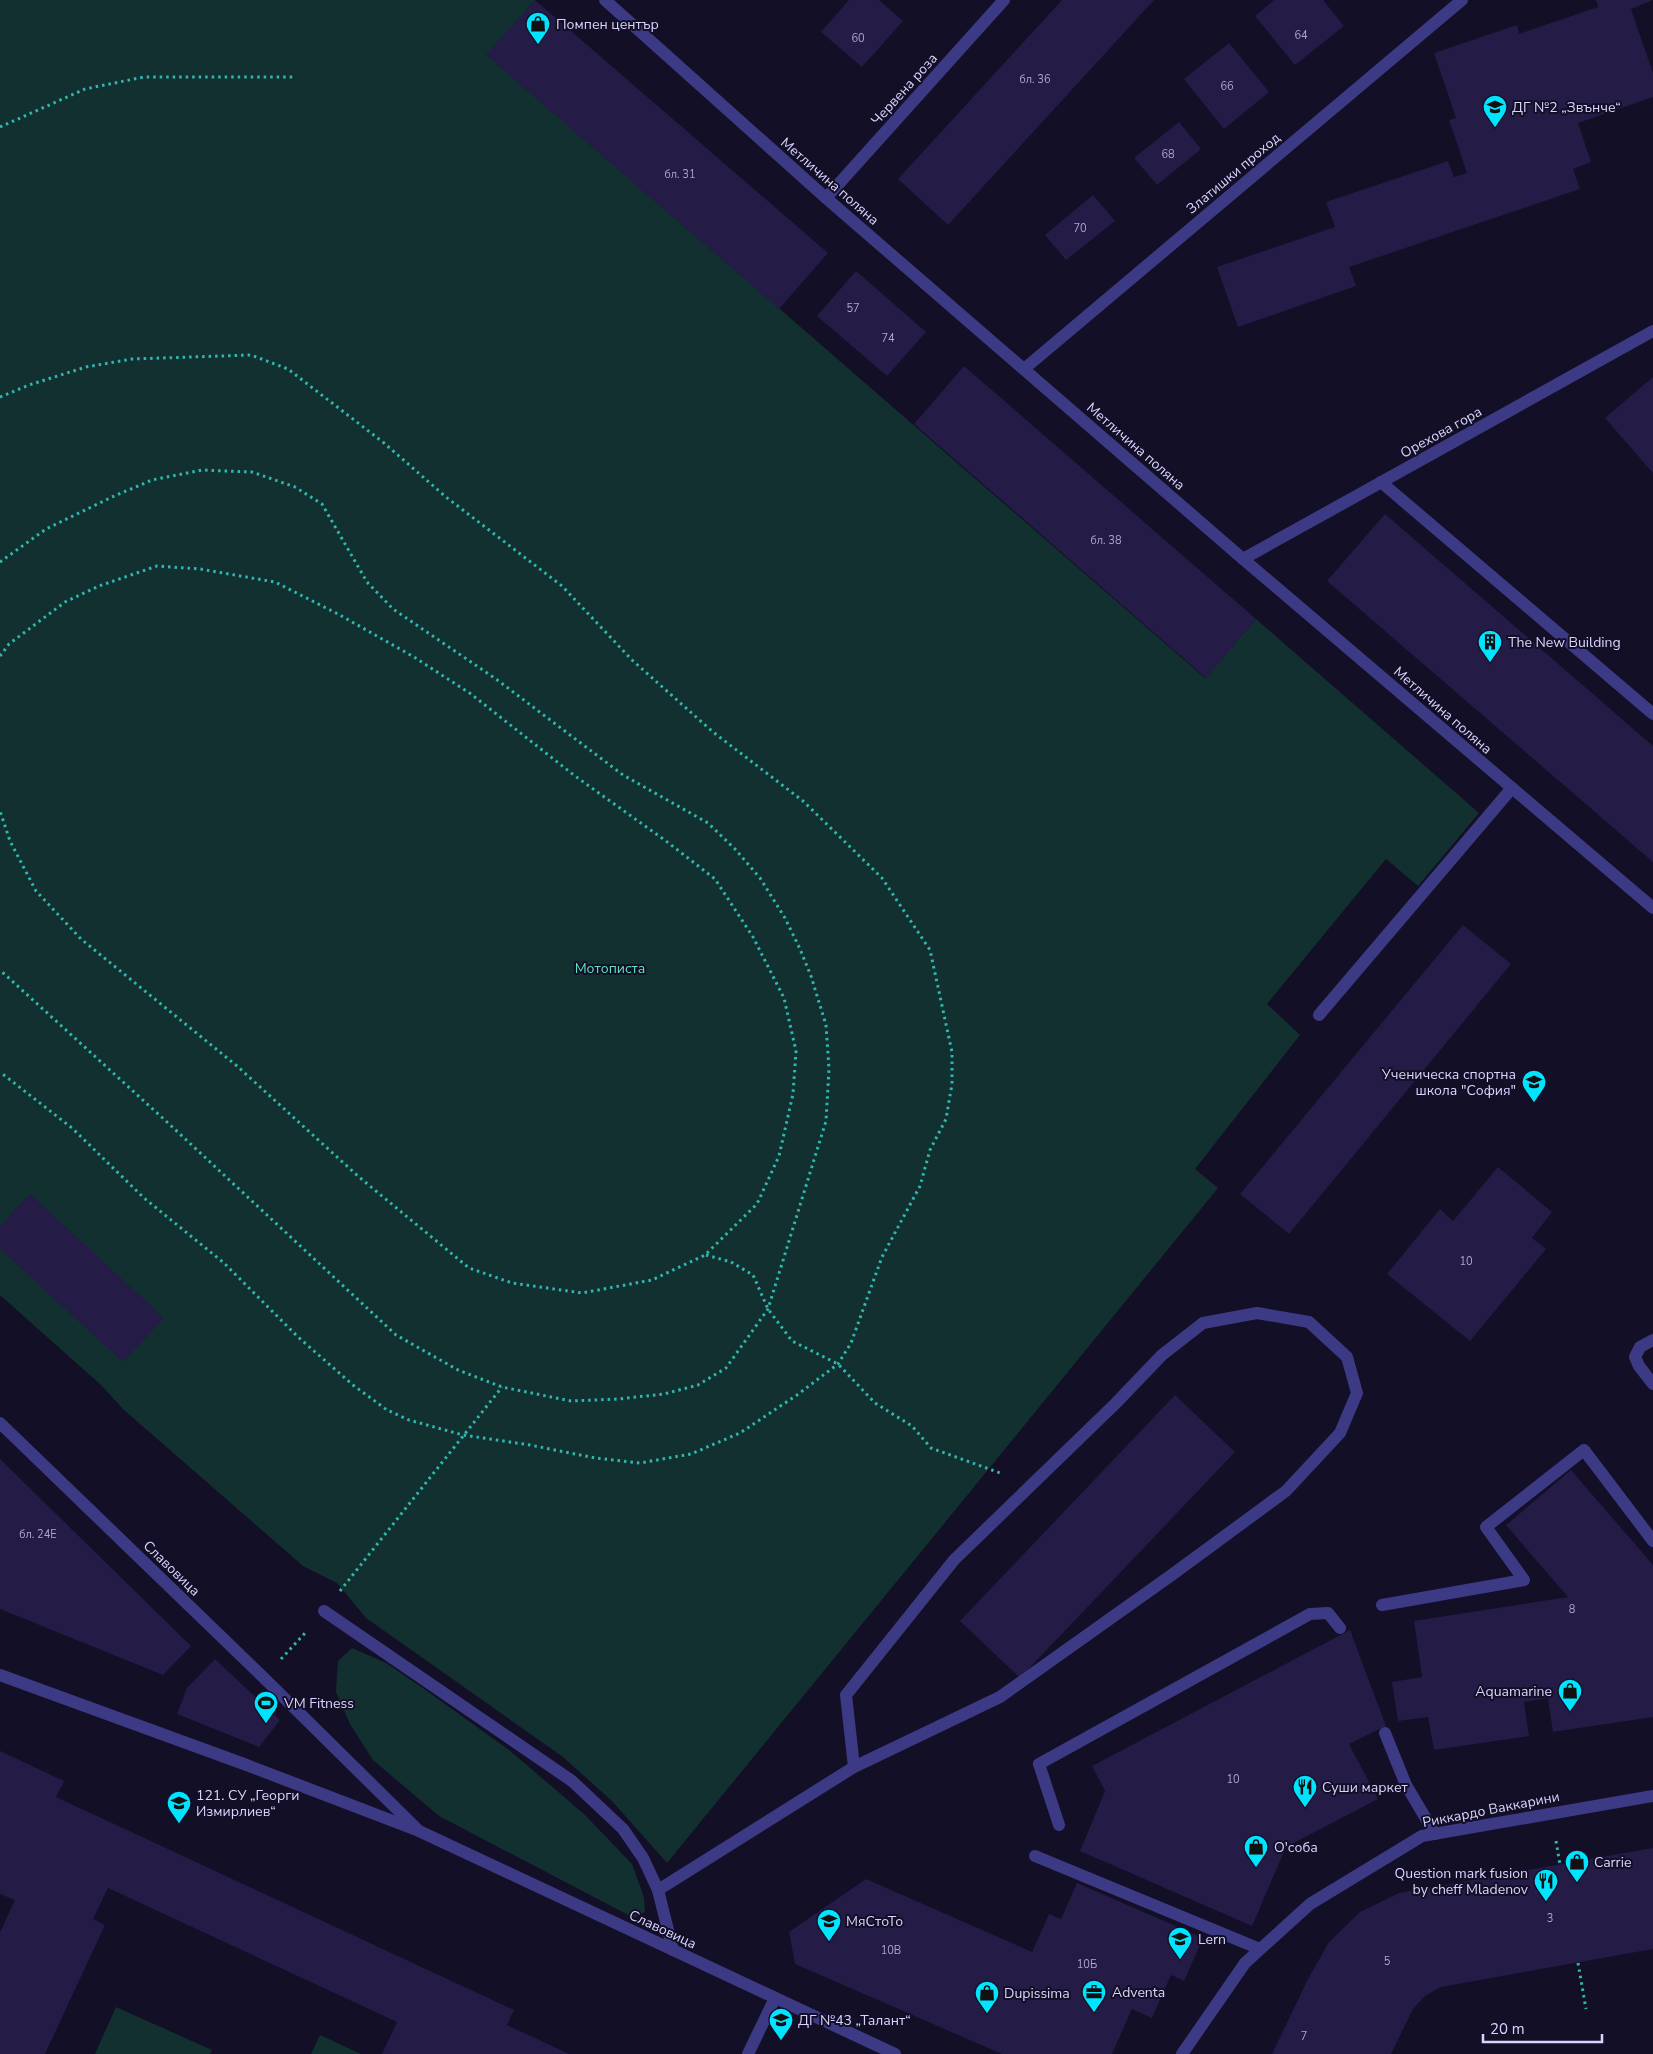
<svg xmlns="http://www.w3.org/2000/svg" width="1653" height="2054" font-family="'Nunito Sans',sans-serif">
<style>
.green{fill:#12302f}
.building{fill:#241b47}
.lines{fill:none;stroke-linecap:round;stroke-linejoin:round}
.path{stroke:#2fb8b0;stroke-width:3;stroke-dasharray:2.5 4;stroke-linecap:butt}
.lane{stroke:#3d3a85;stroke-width:12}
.street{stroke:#3d3a85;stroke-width:12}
.labels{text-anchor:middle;stroke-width:4;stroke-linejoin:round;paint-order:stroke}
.number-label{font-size:11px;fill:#aca6d1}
.poi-label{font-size:14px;fill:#d9d4ff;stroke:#130f26;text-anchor:start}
.street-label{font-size:14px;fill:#d9d4ff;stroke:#130f26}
.park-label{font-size:14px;fill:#5fe0c0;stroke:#130f26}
</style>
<rect width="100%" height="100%" fill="#130f26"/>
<!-- green -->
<g class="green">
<path d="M0,0H535L487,55L1205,678L1256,619L1479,813L1418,886L1386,859L1267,1004L1300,1035L1195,1169L1218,1188L667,1863L612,1801L563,1757L366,1618L337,1583L303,1566L124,1410L101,1385L0,1295Z"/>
<path d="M352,1648L386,1663L420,1686L509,1750L584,1814L632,1864L644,1897L645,1912L634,1918L439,1816L373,1760L350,1724L336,1692L338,1661Z"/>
<path d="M116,2007L212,2050L210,2054H95Z"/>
<path d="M320,2035L361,2054H311Z"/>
</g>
<!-- building -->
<g class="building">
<path d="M535,0L828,253L779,309L486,55Z"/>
<path d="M849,0H879L903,21L862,67L821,32Z"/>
<path d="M1062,0H1154L948,225L898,179Z"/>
<path d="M1274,0H1323L1344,26L1295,65L1255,16Z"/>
<path d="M1596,0H1653L1631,9L1653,73V97L1578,123L1591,162L1573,169L1580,189L1349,267L1356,286L1238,327L1217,267L1335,227L1326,202L1448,161L1454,177L1467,173L1449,120L1456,118L1434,53L1517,25L1519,34L1598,7Z"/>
<path d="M1229,43L1269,92L1224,129L1184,79Z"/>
<path d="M1179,122L1201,149L1157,185L1134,158Z"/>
<path d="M1093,195L1115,221L1066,260L1045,235Z"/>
<path d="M856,271L926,332L887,376L817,316Z"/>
<path d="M964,366L1256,619L1206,678L914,424Z"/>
<path d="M1653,377V473L1605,418Z"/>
<path d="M1385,514L1653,746V862L1327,581Z"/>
<path d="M1463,925L1511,964L1289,1234L1240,1194Z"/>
<path d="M1498,1167L1552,1212L1532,1238L1546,1249L1470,1341L1387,1274L1440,1209L1453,1221Z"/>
<path d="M30,1194L164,1318L123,1362L0,1249V1226Z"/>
<path d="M1175,1395L1235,1452L1020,1678L960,1621Z"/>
<path d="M0,1459L191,1646L163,1675L0,1609Z"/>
<path d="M1571,1470L1653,1565V1717L1553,1732L1548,1698L1524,1702L1529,1736L1434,1750L1428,1717L1398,1721L1392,1682L1422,1677L1414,1621L1568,1597L1506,1525Z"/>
<path d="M1350,1630L1386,1726L1349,1744L1378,1799L1286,1847L1252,1926L1080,1851L1105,1791L1092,1766Z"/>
<path d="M215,1659L280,1720L259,1747L177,1714L187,1688Z"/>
<path d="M0,1751L64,1781L56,1797L514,2010L507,2025L569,2054H382L397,2022L108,1888L93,1919L105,1925L45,2054H0V1932L15,1900L0,1894Z"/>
<path d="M1653,1848V1949L1441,1987L1425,1996L1413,2009L1391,2054H1272L1308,1979L1329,1942L1360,1912L1399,1893Z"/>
<path d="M866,1879L1032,1952L1049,1914L1061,1919L1077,1883L1203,1938L1184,1981L1171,1975L1152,2018L1132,2009L1112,2054H1002L795,1964L789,1932Z"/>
</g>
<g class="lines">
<!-- path -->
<g class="path">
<path d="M0,127L85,89L144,77H293"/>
<path d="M0,397L29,385L86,367L132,359L251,355L288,369L384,443L446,497L562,586L632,660L713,732L803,801L882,878L930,950L952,1052V1084L946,1119L930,1150L920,1186L882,1257L851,1343L838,1364L797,1395L740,1433L691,1454L640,1463L595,1458L530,1445L463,1435L409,1420L387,1410L353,1385L298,1337L224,1263L144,1198L72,1128L0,1072"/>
<path d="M0,562L46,529L112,497L152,480L202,470L252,472L295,487L322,504L367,582L393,609L496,679L623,775L708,823L735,849L760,878L785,918L800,949L811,976L826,1025L829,1069L826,1121L768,1309L726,1368L698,1385L664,1394L618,1399L571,1401L502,1387L458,1370L396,1335L167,1122L0,970"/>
<path d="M0,656L9,644L65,602L99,586L157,566L200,569L275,582L338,614L414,657L471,694L575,776L666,841L715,879L753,937L784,998L796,1051L793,1094L779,1156L757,1204L705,1255L652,1280L582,1293L512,1283L469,1268L359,1177L237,1066L81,939L36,891L10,841L0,811"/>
<path d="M706,1255L731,1262L753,1275L768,1309L792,1341L838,1364L875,1403L912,1426L931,1448L1003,1474"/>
<path d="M340,1591L502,1387"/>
<path d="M281,1659L306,1632"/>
<path d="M1556,1841L1560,1865"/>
<path d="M1578,1963L1586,2009"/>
</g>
<!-- lane -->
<g class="lane">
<path d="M1381,482L1653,714"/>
<path d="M1319,1015L1512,788"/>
<path d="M1653,1340L1640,1347L1635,1357L1639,1366L1653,1384"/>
<path d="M1382,1605L1524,1580L1486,1527L1584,1450L1653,1541"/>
<path d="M324,1611L572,1781L623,1829L643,1858L658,1890L673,1950"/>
<path d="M0,1675L244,1764L419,1831"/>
<path d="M1385,1733L1406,1785L1435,1834"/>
<path d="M1059,1825L1039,1764L1310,1614L1328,1613L1340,1628"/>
<path d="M1035,1856L1260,1949"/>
<path d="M658,1890L854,1767L1000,1697L1173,1574L1286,1491L1340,1433L1357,1393L1347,1357L1309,1322L1257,1313L1203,1323L1162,1355L1115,1404L954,1560L846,1695L854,1767"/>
</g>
<!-- street -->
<g class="street">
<path d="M605,0L826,198L1243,559L1653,908"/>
<path d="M826,198L1004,0"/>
<path d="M1024,369L1462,0"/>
<path d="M1243,559L1653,331"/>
<path d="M0,1423L264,1678L419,1831L895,2054"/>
<path d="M748,2054L775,1998"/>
<path d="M1182,2054L1245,1963L1310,1904L1422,1836L1653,1796"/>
</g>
</g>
<!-- icons -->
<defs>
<symbol id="shop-pin" viewBox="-11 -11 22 30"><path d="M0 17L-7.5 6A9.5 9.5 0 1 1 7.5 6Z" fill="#00e5ff" stroke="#130f26"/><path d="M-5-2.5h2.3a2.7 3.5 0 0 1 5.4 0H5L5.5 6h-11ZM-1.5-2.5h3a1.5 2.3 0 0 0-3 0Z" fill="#111"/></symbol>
<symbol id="school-pin" viewBox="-11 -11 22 30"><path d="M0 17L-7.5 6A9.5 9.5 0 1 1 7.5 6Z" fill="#00e5ff" stroke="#130f26"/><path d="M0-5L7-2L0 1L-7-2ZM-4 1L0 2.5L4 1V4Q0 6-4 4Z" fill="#111"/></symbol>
<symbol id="building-pin" viewBox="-11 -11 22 30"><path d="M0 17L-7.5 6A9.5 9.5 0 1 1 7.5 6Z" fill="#00e5ff" stroke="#130f26"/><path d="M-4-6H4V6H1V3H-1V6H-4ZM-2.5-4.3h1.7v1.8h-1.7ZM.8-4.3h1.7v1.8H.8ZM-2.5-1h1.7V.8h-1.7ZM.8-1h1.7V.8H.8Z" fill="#111"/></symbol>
<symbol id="stadium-pin" viewBox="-11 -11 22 30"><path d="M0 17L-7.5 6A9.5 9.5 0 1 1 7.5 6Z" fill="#00e5ff" stroke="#130f26"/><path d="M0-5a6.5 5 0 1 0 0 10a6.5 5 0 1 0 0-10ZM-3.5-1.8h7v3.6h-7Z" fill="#111"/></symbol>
<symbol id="restaurant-pin" viewBox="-11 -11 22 30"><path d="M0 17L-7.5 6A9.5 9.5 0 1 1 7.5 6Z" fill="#00e5ff" stroke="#130f26"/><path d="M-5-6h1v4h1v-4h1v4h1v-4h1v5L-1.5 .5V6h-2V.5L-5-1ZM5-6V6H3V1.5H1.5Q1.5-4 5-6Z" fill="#111"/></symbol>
<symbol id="office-pin" viewBox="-11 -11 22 30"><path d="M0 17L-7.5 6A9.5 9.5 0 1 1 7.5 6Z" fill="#00e5ff" stroke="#130f26"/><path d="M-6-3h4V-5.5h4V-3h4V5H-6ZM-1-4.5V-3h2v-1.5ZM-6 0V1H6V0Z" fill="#111"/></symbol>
</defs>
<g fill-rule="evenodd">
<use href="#shop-pin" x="524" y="10" width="28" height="38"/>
<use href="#school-pin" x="1481" y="93" width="28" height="38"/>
<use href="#building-pin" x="1476" y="628" width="28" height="38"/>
<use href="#school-pin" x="1520" y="1068" width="28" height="38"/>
<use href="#shop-pin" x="1556" y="1677" width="28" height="38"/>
<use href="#stadium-pin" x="252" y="1689" width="28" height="38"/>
<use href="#restaurant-pin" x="1291" y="1773" width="28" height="38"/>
<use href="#school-pin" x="165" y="1789" width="28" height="38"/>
<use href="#shop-pin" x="1242" y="1833" width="28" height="38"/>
<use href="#shop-pin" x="1563" y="1848" width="28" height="38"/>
<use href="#restaurant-pin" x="1532" y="1867" width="28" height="38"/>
<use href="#school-pin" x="815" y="1907" width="28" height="38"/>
<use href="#school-pin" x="1166" y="1925" width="28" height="38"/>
<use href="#office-pin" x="1080" y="1978" width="28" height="38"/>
<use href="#shop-pin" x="973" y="1979" width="28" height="38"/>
<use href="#school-pin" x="767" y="2006" width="28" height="38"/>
</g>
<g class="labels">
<!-- number labels -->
<g class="number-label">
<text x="1301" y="39">64</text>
<text x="858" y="42">60</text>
<text x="1035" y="83">бл. 36</text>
<text x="1227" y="90">66</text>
<text x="1168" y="158">68</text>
<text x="680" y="178">бл. 31</text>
<text x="1080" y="232">70</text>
<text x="853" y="312">57</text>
<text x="888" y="342">74</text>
<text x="1106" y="544">бл. 38</text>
<text x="1466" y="1265">10</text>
<text x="38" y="1538">бл. 24Е</text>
<text x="1572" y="1613">8</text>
<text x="1233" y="1783">10</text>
<text x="1550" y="1922">3</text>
<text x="891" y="1954">10В</text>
<text x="1387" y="1965">5</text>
<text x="1087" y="1968">10Б</text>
<text x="1304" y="2040">7</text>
</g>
<!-- poi labels -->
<g class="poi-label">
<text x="556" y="29">Помпен център</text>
<text x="1512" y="112">ДГ №2 „Звънче“</text>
<text x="1508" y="647">The New Building</text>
<text x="1516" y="1079" text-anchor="end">Ученическа спортна<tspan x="1516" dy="16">школа "София"</tspan></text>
<text x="1552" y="1696" text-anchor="end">Aquamarine</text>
<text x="284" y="1708">VM Fitness</text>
<text x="1322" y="1792">Суши маркет</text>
<text x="196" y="1800">121. СУ „Георги<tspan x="196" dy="16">Измирлиев“</tspan></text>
<text x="1274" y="1852">О'соба</text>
<text x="1594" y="1867">Carrie</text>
<text x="1528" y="1878" text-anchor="end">Question mark fusion<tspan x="1528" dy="16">by cheff Mladenov</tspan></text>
<text x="846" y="1926">МяСтоТо</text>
<text x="1198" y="1944">Lern</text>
<text x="1112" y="1997">Adventa</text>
<text x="1004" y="1998">Dupissima</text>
<text x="798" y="2025">ДГ №43 „Талант“</text>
</g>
<!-- street labels -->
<g class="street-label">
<text transform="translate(904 89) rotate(-48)" y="5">Червена роза</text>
<text transform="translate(1233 173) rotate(-40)" y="5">Златишки проход</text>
<text transform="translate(830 181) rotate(41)" y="5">Метличина поляна</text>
<text transform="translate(1441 432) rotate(-29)" y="5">Орехова гора</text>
<text transform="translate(1136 446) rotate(41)" y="5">Метличина поляна</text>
<text transform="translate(1443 710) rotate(41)" y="5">Метличина поляна</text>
<text transform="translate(172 1568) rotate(44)" y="5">Славовица</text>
<text transform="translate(1491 1809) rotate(-11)" y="5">Риккардо Ваккарини</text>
<text transform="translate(663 1929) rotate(25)" y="5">Славовица</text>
</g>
<!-- park labels -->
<g class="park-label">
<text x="610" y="973">Мотописта</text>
</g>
</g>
<!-- scale -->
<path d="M1483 2034v8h119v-8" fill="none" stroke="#d9d4ff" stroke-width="2.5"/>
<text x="1490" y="2034" font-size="15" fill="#d9d4ff" stroke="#130f26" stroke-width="4" paint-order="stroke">20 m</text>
</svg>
